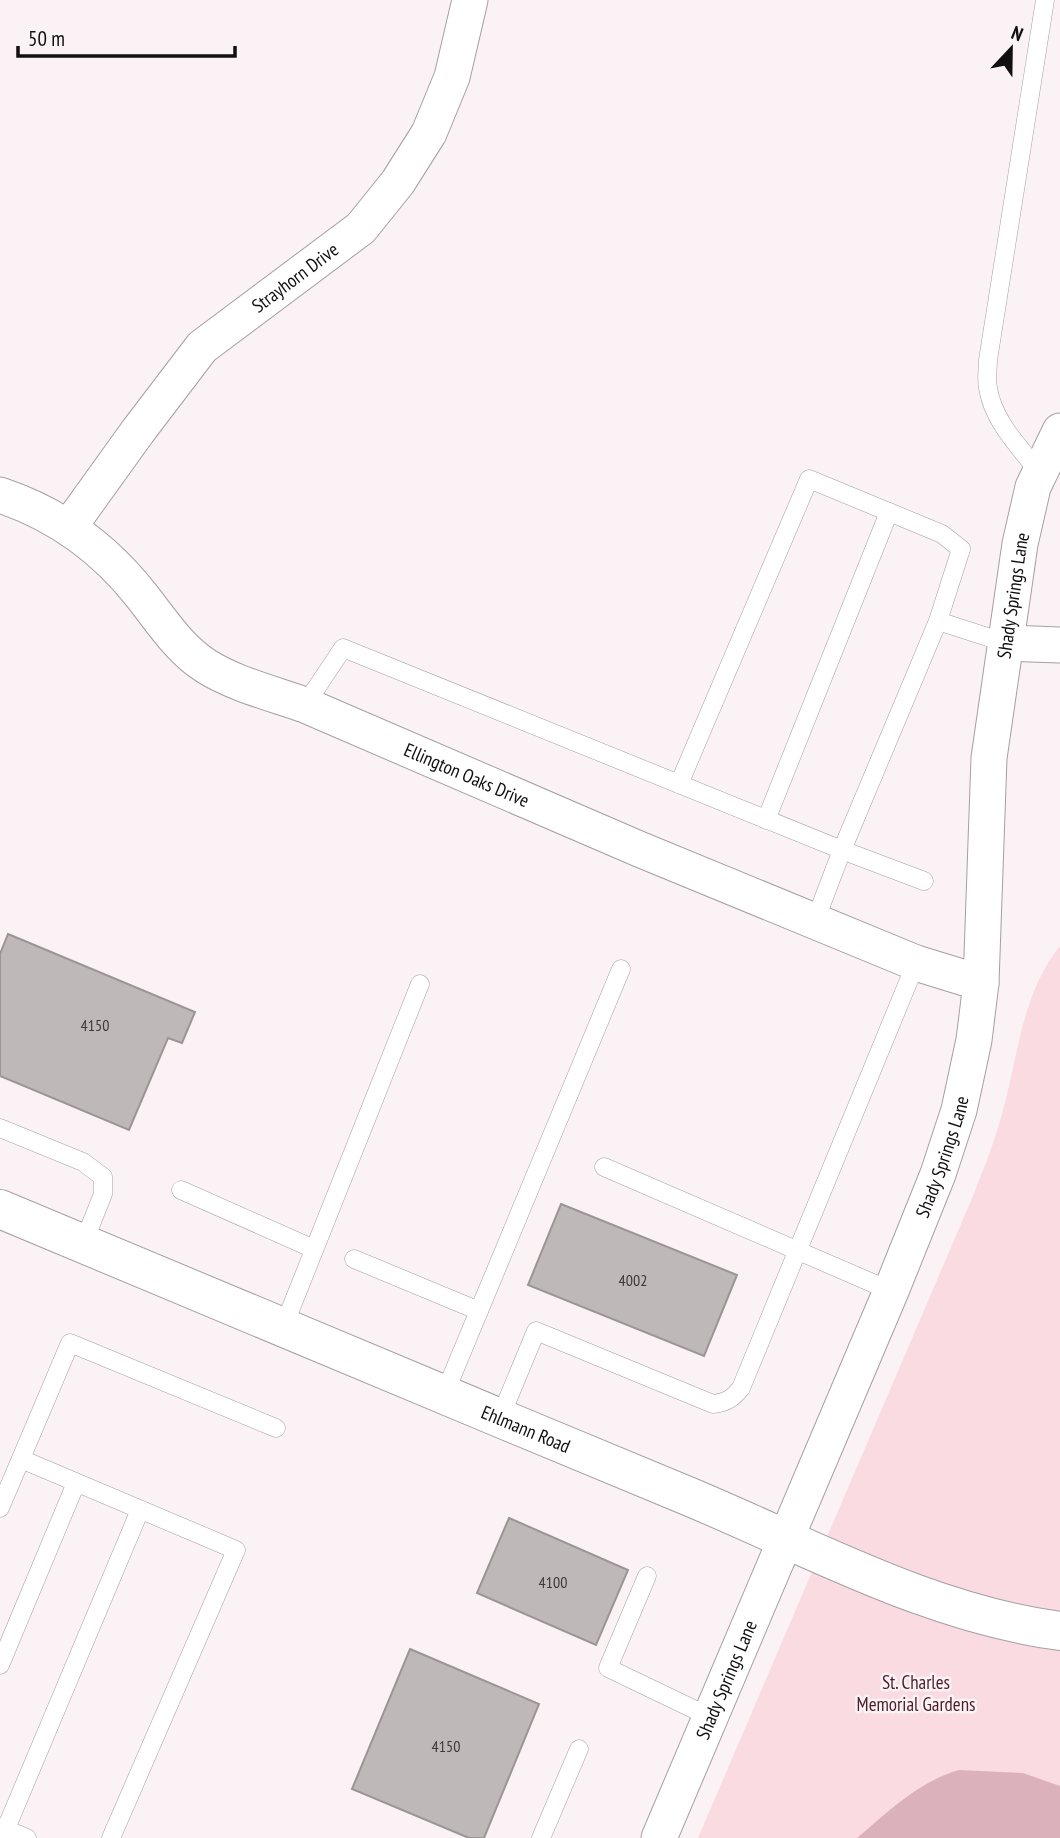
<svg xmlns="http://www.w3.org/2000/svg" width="1060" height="1838" font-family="'PT Sans Narrow',sans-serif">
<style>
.green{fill:#f9dbe1}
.water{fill:#dbb2bb}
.building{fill:#bfb8b9;stroke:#9b9596;stroke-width:2}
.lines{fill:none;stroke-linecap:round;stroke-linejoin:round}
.lane-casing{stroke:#a69fa0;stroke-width:19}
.street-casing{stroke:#a69fa0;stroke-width:37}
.secondary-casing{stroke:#a69fa0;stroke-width:40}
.lane{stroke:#fff;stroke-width:18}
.street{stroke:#fff;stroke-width:35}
.secondary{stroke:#fff;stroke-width:38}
.labels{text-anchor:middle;stroke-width:5;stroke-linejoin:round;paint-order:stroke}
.number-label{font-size:16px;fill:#3c393a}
.street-label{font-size:19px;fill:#110f0f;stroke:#faf2f4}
.park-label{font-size:19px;fill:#4e1b2a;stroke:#faf2f4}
</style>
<rect width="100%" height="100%" fill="#faf2f4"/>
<!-- green -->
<path class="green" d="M1060,946V1838H698L973,1196C982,1172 992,1149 999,1124C1018,1064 1019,997 1060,946Z"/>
<!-- water -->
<path class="water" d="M959,1770L1023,1773L1060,1786V1838H857C889,1811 918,1782 959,1770Z"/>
<!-- building -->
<g class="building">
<path d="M8,934L195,1012L182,1043L168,1038L129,1130L0,1076V954Z"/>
<path d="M561,1204L737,1275L704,1356L528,1285Z"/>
<path d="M509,1518L628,1570L596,1645L477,1593Z"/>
<path d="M410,1649L539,1704L484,1838H469L352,1789Z"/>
</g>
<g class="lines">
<defs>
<g id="lane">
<path d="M1040,473C1020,448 993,421 988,388C986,379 988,369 988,360L1045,0"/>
<path d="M938,621L1006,643"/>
<path d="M305,705L343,648L842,850L938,621L961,549L942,534L889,512L766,820"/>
<path d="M679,784L809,479L889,512"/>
<path d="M815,921L842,850L924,881"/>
<path d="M0,1128L83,1162L103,1177V1194L83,1244"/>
<path d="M604,1167L891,1291"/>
<path d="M181,1190L314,1249"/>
<path d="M354,1259L479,1311"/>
<path d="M283,1328L420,984"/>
<path d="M444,1395L621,969"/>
<path d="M500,1418L536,1331L713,1404C726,1403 733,1398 741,1388L916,963"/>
<path d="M21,1459L236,1550L111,1838"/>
<path d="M0,1508L70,1343L276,1428"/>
<path d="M647,1576L608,1668L710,1717"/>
<path d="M0,1665L76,1483"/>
<path d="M0,1827L27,1838"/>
<path d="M2,1838L140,1510"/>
<path d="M541,1838L579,1749"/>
</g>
<g id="street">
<path id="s1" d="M0,495C57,514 104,548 141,595C161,620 179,649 206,666C234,684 274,694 305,705L639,849L916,963L981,983"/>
<path id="s2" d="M69,527L138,431L202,347L361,228L398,182L429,133L452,77L470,0"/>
<path d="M1006,643L1060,645"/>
<path id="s3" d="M659,1838L891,1291L938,1174L959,1110L974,1040L981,983L989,758L1020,544L1033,487L1060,431"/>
</g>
<g id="secondary">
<path id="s4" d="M0,1209C226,1305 452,1398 678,1492C803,1543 925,1613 1060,1631"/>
</g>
</defs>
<!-- lane casing -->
<use href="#lane" class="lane-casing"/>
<!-- street casing -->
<use href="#street" class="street-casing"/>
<!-- secondary casing -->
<use href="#secondary" class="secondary-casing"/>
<!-- lane -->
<use href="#lane" class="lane"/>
<!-- street -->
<use href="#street" class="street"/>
<!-- secondary -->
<use href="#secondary" class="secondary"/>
</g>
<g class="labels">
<!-- number labels -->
<g class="number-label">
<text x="95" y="1031">4150</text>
<text x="633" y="1286">4002</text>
<text x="553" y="1588">4100</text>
<text x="446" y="1752">4150</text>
</g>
<!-- street labels -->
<g class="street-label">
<text dy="7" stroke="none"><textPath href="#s2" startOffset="340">Strayhorn Drive</textPath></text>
<text dy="7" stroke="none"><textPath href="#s3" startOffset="1306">Shady Springs Lane</textPath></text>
<text dy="7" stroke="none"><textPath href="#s1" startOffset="555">Ellington Oaks Drive</textPath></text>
<text dy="7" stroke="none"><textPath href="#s3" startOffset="738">Shady Springs Lane</textPath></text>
<text dy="7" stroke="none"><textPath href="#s4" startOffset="570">Ehlmann Road</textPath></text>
<text dy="7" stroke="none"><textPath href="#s3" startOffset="172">Shady Springs Lane</textPath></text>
</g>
<!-- park labels -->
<g class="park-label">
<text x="916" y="1689">St. Charles<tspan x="916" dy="22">Memorial Gardens</tspan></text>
</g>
</g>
<!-- north arrow -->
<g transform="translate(1011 49) rotate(22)" stroke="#faf2f4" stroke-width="5" paint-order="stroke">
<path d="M0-5L12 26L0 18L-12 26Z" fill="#110f0f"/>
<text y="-10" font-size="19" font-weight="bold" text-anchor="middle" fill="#110f0f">N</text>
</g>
<!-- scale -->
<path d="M18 46v10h217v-10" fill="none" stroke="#110f0f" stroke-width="3.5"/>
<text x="28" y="46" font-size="21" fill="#110f0f" stroke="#faf2f4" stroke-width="5" paint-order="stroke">50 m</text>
</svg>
